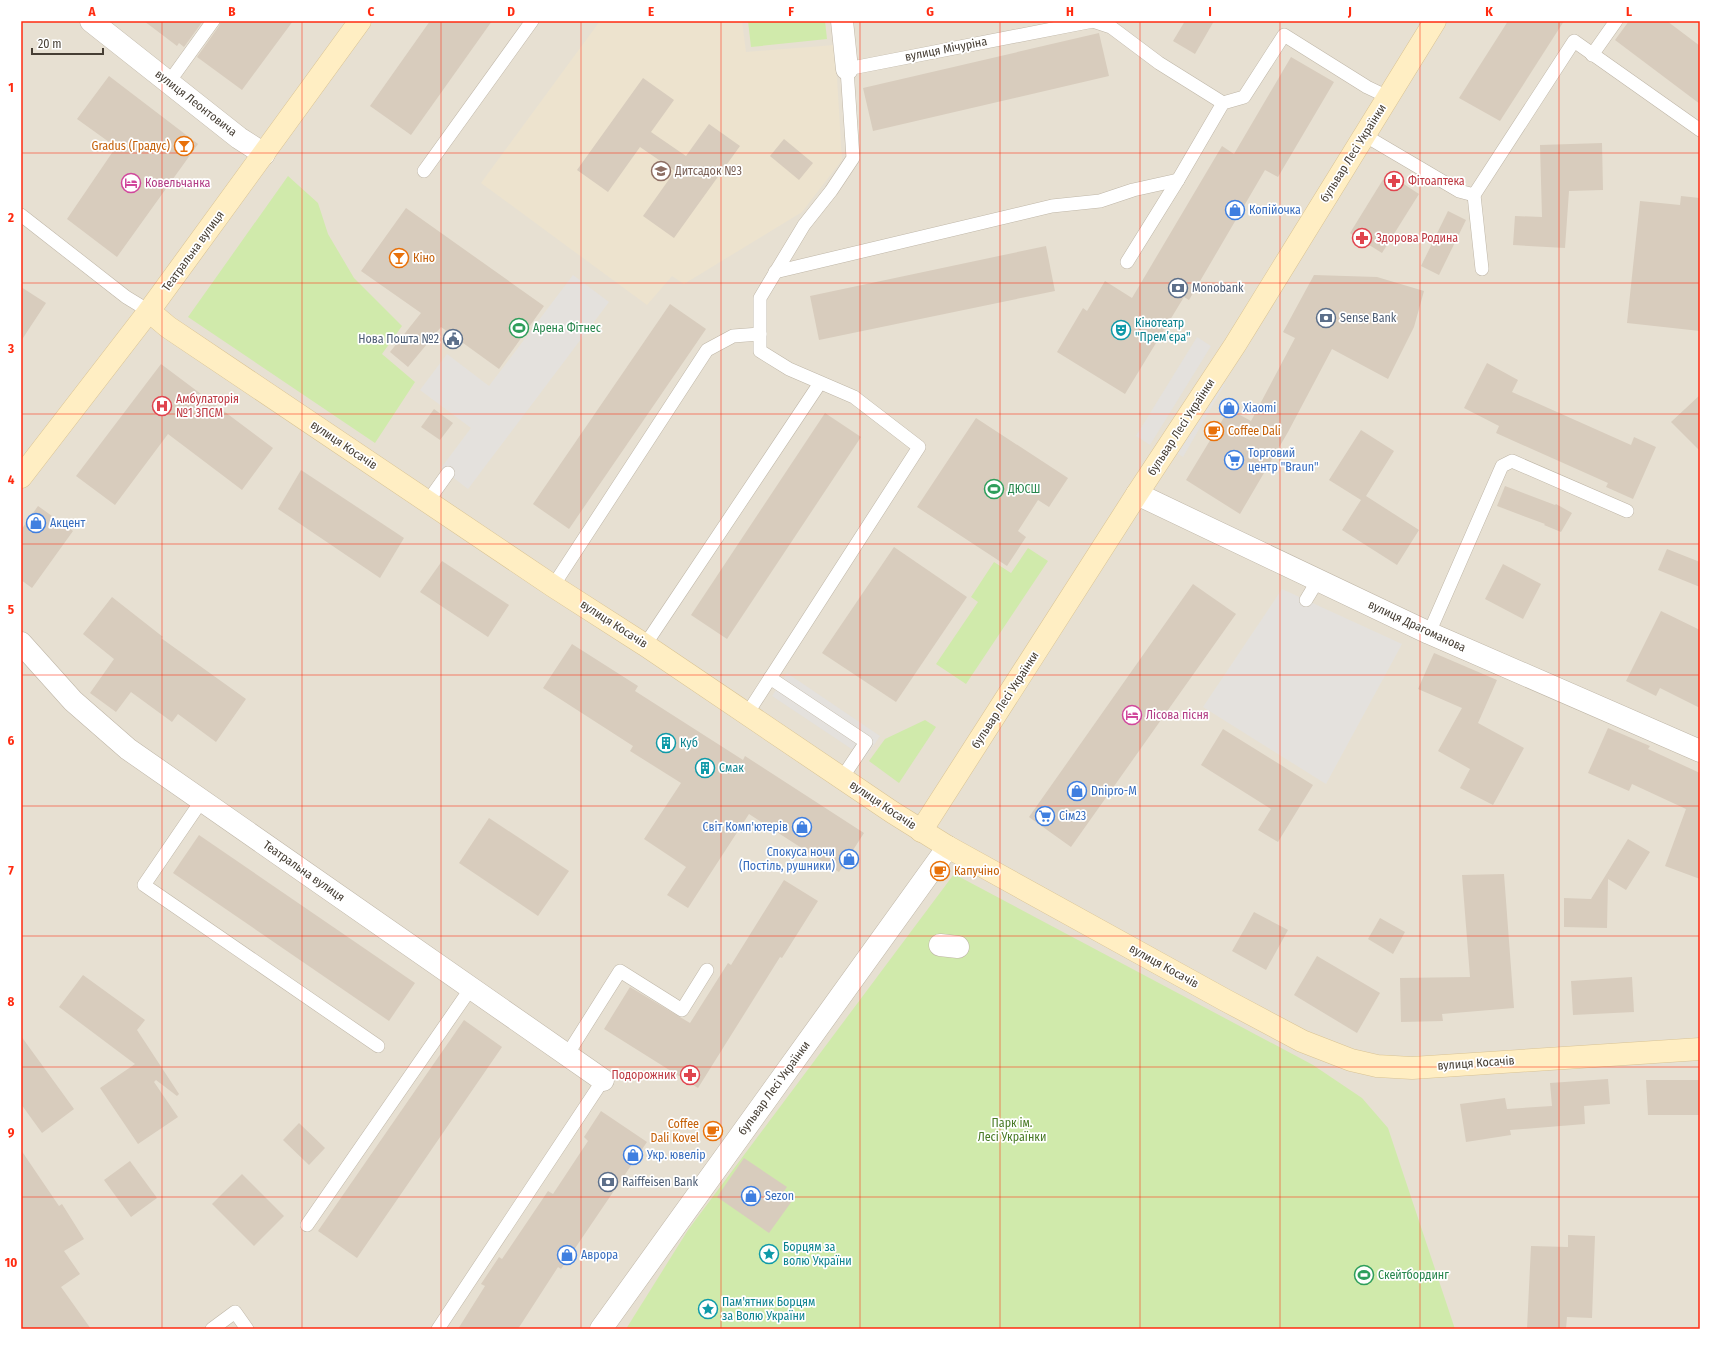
<svg xmlns="http://www.w3.org/2000/svg" width="1721" height="1350" font-family="'Fira Sans Condensed',sans-serif">
<style>
.residential{fill:#e7e0d2}
.education{fill:#ede3ce}
.green{fill:#d0eaab}
.parking{fill:#e4e1dd}
.building{fill:#d8ccbd}
.lines{fill:none;stroke-linecap:round;stroke-linejoin:round}
.lane-casing{stroke:#bfb6a7;stroke-width:14}
.street-casing{stroke:#bfb6a7;stroke-width:23}
.secondary-casing{stroke:#d9c394;stroke-width:23}
.lane{stroke:#fff;stroke-width:13}
.street{stroke:#fff;stroke-width:22}
.secondary{stroke:#ffeec3;stroke-width:22}
.grid{fill:none;stroke:#ff2b10;stroke-width:1;stroke-opacity:0.55}
.labels{text-anchor:middle;stroke-width:3.5;stroke-linejoin:round;paint-order:stroke}
.street-label{font-size:12px;fill:#463e34;stroke:#fff}
.food-label{font-size:12px;fill:#c56008;stroke:#fff;text-anchor:start}
.education-label{font-size:12px;fill:#785e54;stroke:#fff;text-anchor:start}
.health-label{font-size:12px;fill:#be3a42;stroke:#fff;text-anchor:start}
.hotel-label{font-size:12px;fill:#b23c85;stroke:#fff;text-anchor:start}
.shop-label{font-size:12px;fill:#366cbe;stroke:#fff;text-anchor:start}
.service-label{font-size:12px;fill:#4e5e75;stroke:#fff;text-anchor:start}
.culture-label{font-size:12px;fill:#0d838f;stroke:#fff;text-anchor:start}
.leisure-label{font-size:12px;fill:#27864d;stroke:#fff;text-anchor:start}
.park-label{font-size:12px;fill:#487a25;stroke:#fff}
.neatline{fill:none;stroke:#ff2b10;stroke-width:1.5}
.grid-label{font-size:13px;text-anchor:middle;font-weight:bold;fill:#ff2b10}
</style>
<rect width="100%" height="100%" fill="#f3eee5"/>
<!-- residential -->
<rect class="residential" x="21" y="21" width="1679" height="1308"/>
<!-- education -->
<path class="education" d="M600,21H742L746,52L835,45L842,160L802,212L684,284L672,276L647,305L481,183Z"/>
<!-- green -->
<g class="green">
<path d="M748,21H825L827,39L751,47Z"/>
<path d="M288,176L318,203L328,234L354,278L402,326L382,354L415,382L375,443L188,317Z"/>
<path d="M1028,548L1048,561L966,684L936,664L978,602L971,597L994,562L1011,573Z"/>
<path d="M925,720L936,727L899,783L869,761L885,739Z"/>
<path d="M954,874L1313,1065L1362,1098L1388,1128L1455,1329H626L688,1230Z"/>
</g>
<!-- parking -->
<g class="parking">
<path d="M573,275L609,302L468,489L441,468L471,428L420,390L447,354L489,386Z"/>
<path d="M1197,337L1211,346L1150,445L1136,436Z"/>
<path d="M1216,379L1225,384L1183,457L1173,451Z"/>
<path d="M1282,589L1402,644L1326,784L1203,707Z"/>
<path d="M787,673L880,736L865,758L772,696Z"/>
</g>
<!-- building -->
<g class="building">
<path d="M144,21H203L184,47L179,43L177,46Z"/>
<path d="M221,21H293L242,90L197,57L219,26Z"/>
<path d="M430,21H492L411,135L370,106Z"/>
<path d="M1185,21H1214L1195,54L1173,41Z"/>
<path d="M1508,21H1564L1500,121L1459,98Z"/>
<path d="M1629,21H1667L1700,46V104L1615,40Z"/>
<path d="M1099,33L1109,76L873,131L863,88Z"/>
<path d="M1291,57L1334,82L1278,177L1265,170L1189,300L1184,297L1125,394L1057,352L1083,308L1087,311L1105,281L1132,298L1222,146L1234,154Z"/>
<path d="M109,76L198,144L117,257L67,219L116,147L77,119Z"/>
<path d="M643,78L674,100L651,132L686,156L709,124L740,146L674,238L643,216L675,171L640,147L608,192L577,170Z"/>
<path d="M784,139L813,163L799,180L770,156Z"/>
<path d="M1602,143L1603,190L1569,191L1565,248L1513,245L1515,216L1542,217L1540,145Z"/>
<path d="M1387,173L1419,194L1382,253L1350,233Z"/>
<path d="M1681,196L1700,198V331L1627,323L1640,201L1680,205Z"/>
<path d="M406,208L544,306L499,369L441,327L408,367L390,352L421,313L361,271Z"/>
<path d="M1448,211L1466,220L1439,275L1421,266Z"/>
<path d="M1046,246L1055,291L819,340L810,296Z"/>
<path d="M1314,275L1377,277L1424,291L1414,327L1388,379L1332,349L1288,432L1240,514L1186,480L1229,409L1251,421L1295,338L1283,332Z"/>
<path d="M21,287L46,303L21,341Z"/>
<path d="M670,304L706,329L569,529L533,504Z"/>
<path d="M1487,363L1518,380L1512,392L1631,445L1634,437L1656,447L1633,499L1606,487L1608,483L1496,433L1499,426L1464,408Z"/>
<path d="M161,364L273,448L242,490L168,434L115,505L76,476Z"/>
<path d="M1700,395V451L1671,422Z"/>
<path d="M434,409L453,423L440,440L421,427Z"/>
<path d="M825,413L861,437L727,639L691,615Z"/>
<path d="M976,418L1068,478L1049,507L1038,500L1018,531L1026,537L1007,566L917,507Z"/>
<path d="M1361,430L1394,451L1366,496L1419,530L1397,565L1342,530L1361,500L1329,480Z"/>
<path d="M301,470L404,538L380,578L278,509Z"/>
<path d="M1505,486L1555,505L1556,504L1572,513L1561,532L1544,525L1545,524L1497,506Z"/>
<path d="M38,506L73,531L32,588L21,580V530Z"/>
<path d="M894,547L967,597L896,702L822,653Z"/>
<path d="M1667,549L1700,562V587L1658,570Z"/>
<path d="M442,561L509,605L488,637L420,592Z"/>
<path d="M1503,564L1541,584L1523,619L1485,599Z"/>
<path d="M1193,584L1236,614L1071,847L1029,817Z"/>
<path d="M112,597L163,637L161,638L246,699L216,742L178,714L172,722L131,692L116,712L90,693L114,659L83,634Z"/>
<path d="M1661,611L1700,630V708L1660,688L1656,696L1626,681Z"/>
<path d="M572,644L638,686L635,691L743,760L745,756L864,833L839,872L749,814L688,908L667,895L686,867L644,839L681,783L630,751L633,746L543,688Z"/>
<path d="M1434,653L1497,680L1478,723L1524,748L1493,805L1460,788L1470,769L1438,751L1462,708L1418,689Z"/>
<path d="M1608,728L1650,746L1648,749L1700,773V879L1665,866L1686,809L1632,784L1629,791L1588,773Z"/>
<path d="M1223,729L1313,785L1278,842L1258,830L1271,809L1201,765Z"/>
<path d="M489,818L569,871L538,916L459,863Z"/>
<path d="M199,835L415,983L389,1021L173,873Z"/>
<path d="M1628,839L1650,852L1626,890L1608,879L1607,928L1564,927V898L1591,899Z"/>
<path d="M1504,874L1514,1008L1442,1014L1443,1021L1401,1022L1400,978L1470,977L1462,875Z"/>
<path d="M784,880L818,901L782,958L780,957L698,1088L604,1029L630,987L690,1023L728,963L731,965Z"/>
<path d="M1254,912L1288,930L1266,970L1232,951Z"/>
<path d="M1380,918L1405,932L1393,954L1368,939Z"/>
<path d="M1317,956L1380,993L1357,1033L1294,995Z"/>
<path d="M83,975L145,1020L137,1030L179,1094L177,1096L156,1080L154,1082L178,1117L138,1144L100,1088L135,1064L59,1007Z"/>
<path d="M1632,977L1634,1012L1573,1015L1571,981Z"/>
<path d="M464,1020L502,1047L357,1258L318,1231Z"/>
<path d="M21,1036L74,1109L42,1133L21,1104Z"/>
<path d="M1608,1079L1610,1104L1584,1106L1585,1124L1510,1130L1511,1135L1466,1142L1460,1104L1505,1098L1507,1109L1552,1106L1550,1083Z"/>
<path d="M1646,1080H1700V1115H1648Z"/>
<path d="M601,1111L647,1142L561,1269L558,1267L518,1329H458L485,1286L481,1284L499,1257L502,1259L548,1191L553,1194L588,1141L584,1137Z"/>
<path d="M299,1123L325,1148L309,1165L283,1140Z"/>
<path d="M21,1150L59,1206L62,1204L84,1239L64,1251L80,1274L61,1287L91,1329H21Z"/>
<path d="M744,1158L787,1187L782,1194L792,1201L769,1233L717,1197Z"/>
<path d="M130,1161L157,1198L131,1217L104,1180Z"/>
<path d="M242,1174L284,1216L254,1246L212,1204Z"/>
<path d="M1568,1235L1595,1236L1592,1318L1567,1317L1566,1329H1527L1531,1246L1568,1247Z"/>
</g>
<g class="lines">
<defs>
<g id="lane">
<path d="M1093,21L1111,27L1159,63L1223,103"/>
<path d="M1592,55L1616,21"/>
<path d="M169,82L213,21"/>
<path d="M1364,135L1459,191L1474,195L1574,41L1700,130"/>
<path d="M424,171L532,21"/>
<path d="M1474,195L1482,269"/>
<path d="M21,215L126,297L149,311"/>
<path d="M1127,262L1178,180L1223,103L1244,97L1284,35L1367,87L1388,97"/>
<path d="M775,272L1052,206L1100,201L1133,190L1178,180"/>
<path d="M428,501L448,473"/>
<path d="M553,586L707,350L733,336L760,334"/>
<path d="M1306,600L1318,580"/>
<path d="M1429,633L1502,466L1512,461L1627,511"/>
<path d="M645,645L820,383"/>
<path d="M770,678L866,742L842,778"/>
<path d="M747,714L919,447L854,397L789,369L760,351V298L804,225L831,191L853,158L847,69L1093,21"/>
<path d="M202,800L144,885L378,1046"/>
<path d="M567,1055L620,971L682,1010L707,970"/>
<path d="M307,1225L471,988"/>
<path d="M212,1329L235,1312L247,1329"/>
<path d="M438,1329L603,1080"/>
</g>
<g id="street">
<path d="M91,21L239,138L264,154"/>
<path d="M842,21L847,69"/>
<path d="M1137,494L1429,633L1700,751"/>
<path d="M21,643L73,701L128,749L603,1080"/>
<path d="M940,945L958,947"/>
<path d="M601,1329L948,847"/>
</g>
<g id="secondary">
<path d="M149,311L168,327L553,586L645,645L892,812L948,847L1225,1000L1302,1041L1351,1060L1377,1066L1412,1068L1700,1049"/>
<path d="M21,477L149,311L360,21"/>
<path d="M921,831L1137,494L1235,345L1435,21"/>
</g>
</defs>
<!-- lane casing -->
<use href="#lane" class="lane-casing"/>
<!-- street casing -->
<use href="#street" class="street-casing"/>
<!-- secondary casing -->
<use href="#secondary" class="secondary-casing"/>
<!-- lane -->
<use href="#lane" class="lane"/>
<!-- street -->
<use href="#street" class="street"/>
<!-- secondary -->
<use href="#secondary" class="secondary"/>
</g>
<!-- grid -->
<path class="grid" d="M162,21V1329M302,21V1329M441,21V1329M581,21V1329M721,21V1329M860,21V1329M1000,21V1329M1140,21V1329M1280,21V1329M1420,21V1329M1559,21V1329M21,153H1700M21,283H1700M21,414H1700M21,544H1700M21,675H1700M21,806H1700M21,936H1700M21,1067H1700M21,1197H1700"/>
<!-- icons -->
<defs>
<symbol id="bar-ring" viewBox="-11 -11 22 22"><circle r="9.5" fill="#fff" stroke="#e8710a" stroke-width="1.5"/><path d="M-6-5H6L.8 .8V4.5H3.5V6h-7V4.5H-.8V.8Z" fill="#e8710a"/></symbol>
<symbol id="school-ring" viewBox="-11 -11 22 22"><circle r="9.5" fill="#fff" stroke="#8d6e63" stroke-width="1.5"/><path d="M0-5L7-2L0 1L-7-2ZM-4 1L0 2.5L4 1V4Q0 6-4 4Z" fill="#8d6e63"/></symbol>
<symbol id="pharmacy-ring" viewBox="-11 -11 22 22"><circle r="9.5" fill="#fff" stroke="#e0444e" stroke-width="1.5"/><path d="M-2-6h4v4h4v4h-4v4h-4v-4h-4v-4h4Z" fill="#e0444e"/></symbol>
<symbol id="hotel-ring" viewBox="-11 -11 22 22"><circle r="9.5" fill="#fff" stroke="#d1479c" stroke-width="1.5"/><path d="M-6-4.5h1.5V1H6V5H4.5V3h-9V5H-6ZM-4 0a1.8 1.8 0 1 1 3.6 0ZM.5 0V-2.5h3Q6-2.5 6 0Z" fill="#d1479c"/></symbol>
<symbol id="shop-ring" viewBox="-11 -11 22 22"><circle r="9.5" fill="#fff" stroke="#3f7fe0" stroke-width="1.5"/><path d="M-5-2.5h2.3a2.7 3.5 0 0 1 5.4 0H5L5.5 6h-11ZM-1.5-2.5h3a1.5 2.3 0 0 0-3 0Z" fill="#3f7fe0"/></symbol>
<symbol id="bank-ring" viewBox="-11 -11 22 22"><circle r="9.5" fill="#fff" stroke="#5c6f8a" stroke-width="1.5"/><path d="M-6-4H6V4H-6ZM0-2.3a2.3 2.3 0 1 0 0 4.6a2.3 2.3 0 1 0 0-4.6Z" fill="#5c6f8a"/></symbol>
<symbol id="stadium-ring" viewBox="-11 -11 22 22"><circle r="9.5" fill="#fff" stroke="#2e9e5b" stroke-width="1.5"/><path d="M0-5a6.5 5 0 1 0 0 10a6.5 5 0 1 0 0-10ZM-3.5-1.8h7v3.6h-7Z" fill="#2e9e5b"/></symbol>
<symbol id="theatre-ring" viewBox="-11 -11 22 22"><circle r="9.5" fill="#fff" stroke="#0f9aa8" stroke-width="1.5"/><path d="M-5-5.5Q0-4 5-5.5V0Q5 5 0 6Q-5 5-5 0ZM-3.3-2.5H-1v1.5H-3.3ZM1-2.5H3.3v1.5H1ZM-2.8 1Q0 5.5 2.8 1Z" fill="#0f9aa8"/></symbol>
<symbol id="civic-ring" viewBox="-11 -11 22 22"><circle r="9.5" fill="#fff" stroke="#5c6f8a" stroke-width="1.5"/><path d="M-.6-6.5H3V-4.5H.6V-3L4-1V1h2V6H-6V1h2V-1L-.6-3ZM-1.2 2.5V6h2.4V2.5Z" fill="#5c6f8a"/></symbol>
<symbol id="hospital-ring" viewBox="-11 -11 22 22"><circle r="9.5" fill="#fff" stroke="#e0444e" stroke-width="1.5"/><path d="M-5-5h3v3.5h4V-5h3V5h-3V1.5h-4V5h-3Z" fill="#e0444e"/></symbol>
<symbol id="cafe-ring" viewBox="-11 -11 22 22"><circle r="9.5" fill="#fff" stroke="#e8710a" stroke-width="1.5"/><path d="M-5.5-4.5H6V0H3Q3 3.5 0 3.5H-2.5Q-5.5 3.5-5.5 0ZM3-3.2v2h1.7v-2ZM-6 4.5H4V6H-6Z" fill="#e8710a"/></symbol>
<symbol id="supermarket-ring" viewBox="-11 -11 22 22"><circle r="9.5" fill="#fff" stroke="#3f7fe0" stroke-width="1.5"/><path d="M-6-5.5h2.5l.6 2H6L4.5 2H-2.5L-4.4-4H-6ZM-1.5 3.2a1.3 1.3 0 1 0 .1 0ZM3 3.2a1.3 1.3 0 1 0 .1 0Z" fill="#3f7fe0"/></symbol>
<symbol id="building-ring" viewBox="-11 -11 22 22"><circle r="9.5" fill="#fff" stroke="#0f9aa8" stroke-width="1.5"/><path d="M-4-6H4V6H1V3H-1V6H-4ZM-2.5-4.3h1.7v1.8h-1.7ZM.8-4.3h1.7v1.8H.8ZM-2.5-1h1.7V.8h-1.7ZM.8-1h1.7V.8H.8Z" fill="#0f9aa8"/></symbol>
<symbol id="sight-ring" viewBox="-11 -11 22 22"><circle r="9.5" fill="#fff" stroke="#0f9aa8" stroke-width="1.5"/><path d="M0-6L1.8-2.2L6-1.7L2.9 1.2L3.7 5.4L0 3.3L-3.7 5.4L-2.9 1.2L-6-1.7L-1.8-2.2Z" fill="#0f9aa8"/></symbol>
</defs>
<g fill-rule="evenodd">
<use href="#bar-ring" x="173" y="135" width="22" height="22"/>
<use href="#school-ring" x="650" y="160" width="22" height="22"/>
<use href="#pharmacy-ring" x="1383" y="170" width="22" height="22"/>
<use href="#hotel-ring" x="120" y="172" width="22" height="22"/>
<use href="#shop-ring" x="1224" y="199" width="22" height="22"/>
<use href="#pharmacy-ring" x="1351" y="227" width="22" height="22"/>
<use href="#bar-ring" x="388" y="247" width="22" height="22"/>
<use href="#bank-ring" x="1167" y="277" width="22" height="22"/>
<use href="#bank-ring" x="1315" y="307" width="22" height="22"/>
<use href="#stadium-ring" x="508" y="317" width="22" height="22"/>
<use href="#theatre-ring" x="1110" y="319" width="22" height="22"/>
<use href="#civic-ring" x="442" y="328" width="22" height="22"/>
<use href="#hospital-ring" x="151" y="395" width="22" height="22"/>
<use href="#shop-ring" x="1218" y="397" width="22" height="22"/>
<use href="#cafe-ring" x="1203" y="420" width="22" height="22"/>
<use href="#supermarket-ring" x="1223" y="449" width="22" height="22"/>
<use href="#stadium-ring" x="983" y="478" width="22" height="22"/>
<use href="#shop-ring" x="25" y="512" width="22" height="22"/>
<use href="#hotel-ring" x="1121" y="704" width="22" height="22"/>
<use href="#building-ring" x="655" y="732" width="22" height="22"/>
<use href="#building-ring" x="694" y="757" width="22" height="22"/>
<use href="#shop-ring" x="1066" y="780" width="22" height="22"/>
<use href="#supermarket-ring" x="1034" y="805" width="22" height="22"/>
<use href="#shop-ring" x="791" y="816" width="22" height="22"/>
<use href="#shop-ring" x="838" y="848" width="22" height="22"/>
<use href="#cafe-ring" x="929" y="860" width="22" height="22"/>
<use href="#pharmacy-ring" x="679" y="1064" width="22" height="22"/>
<use href="#cafe-ring" x="702" y="1120" width="22" height="22"/>
<use href="#shop-ring" x="622" y="1144" width="22" height="22"/>
<use href="#bank-ring" x="597" y="1171" width="22" height="22"/>
<use href="#shop-ring" x="740" y="1185" width="22" height="22"/>
<use href="#sight-ring" x="758" y="1243" width="22" height="22"/>
<use href="#shop-ring" x="556" y="1244" width="22" height="22"/>
<use href="#stadium-ring" x="1353" y="1264" width="22" height="22"/>
<use href="#sight-ring" x="697" y="1298" width="22" height="22"/>
</g>
<g class="labels">
<!-- street labels -->
<g class="street-label">
<text transform="translate(946 49) rotate(-11)" y="4">вулиця Мічуріна</text>
<text transform="translate(196 103) rotate(38)" y="4">вулиця Леонтовича</text>
<text transform="translate(1353 153) rotate(-58)" y="4">бульвар Лесі Українки</text>
<text transform="translate(193 251) rotate(-54)" y="4">Театральна вулиця</text>
<text transform="translate(1181 427) rotate(-57)" y="4">бульвар Лесі Українки</text>
<text transform="translate(344 445) rotate(34)" y="4">вулиця Косачів</text>
<text transform="translate(614 624) rotate(33)" y="4">вулиця Косачів</text>
<text transform="translate(1417 626) rotate(25)" y="4">вулиця Драгоманова</text>
<text transform="translate(1005 700) rotate(-57)" y="4">бульвар Лесі Українки</text>
<text transform="translate(883 805) rotate(34)" y="4">вулиця Косачів</text>
<text transform="translate(304 871) rotate(35)" y="4">Театральна вулиця</text>
<text transform="translate(1164 966) rotate(29)" y="4">вулиця Косачів</text>
<text transform="translate(1476 1063) rotate(-4)" y="4">вулиця Косачів</text>
<text transform="translate(774 1088) rotate(-54)" y="4">бульвар Лесі Українки</text>
</g>
<!-- food labels -->
<g class="food-label">
<text x="170" y="150" text-anchor="end">Gradus (Градус)</text>
<text x="413" y="262">Кіно</text>
<text x="1228" y="435">Coffee Dali</text>
<text x="954" y="875">Капучіно</text>
<text x="699" y="1128" text-anchor="end">Coffee<tspan x="699" dy="14">Dali Kovel</tspan></text>
</g>
<!-- education labels -->
<g class="education-label">
<text x="675" y="175">Дитсадок №3</text>
</g>
<!-- health labels -->
<g class="health-label">
<text x="1408" y="185">Фітоаптека</text>
<text x="1376" y="242">Здорова Родина</text>
<text x="176" y="403">Амбулаторія<tspan x="176" dy="14">№1 ЗПСМ</tspan></text>
<text x="676" y="1079" text-anchor="end">Подорожник</text>
</g>
<!-- hotel labels -->
<g class="hotel-label">
<text x="145" y="187">Ковельчанка</text>
<text x="1146" y="719">Лісова пісня</text>
</g>
<!-- shop labels -->
<g class="shop-label">
<text x="1249" y="214">Копійочка</text>
<text x="1243" y="412">Xiaomi</text>
<text x="1248" y="457">Торговий<tspan x="1248" dy="14">центр "Braun"</tspan></text>
<text x="50" y="527">Акцент</text>
<text x="1091" y="795">Dnipro-M</text>
<text x="1059" y="820">Сім23</text>
<text x="788" y="831" text-anchor="end">Світ Комп'ютерів</text>
<text x="835" y="856" text-anchor="end">Спокуса ночи<tspan x="835" dy="14">(Постіль, рушники)</tspan></text>
<text x="647" y="1159">Укр. ювелір</text>
<text x="765" y="1200">Sezon</text>
<text x="581" y="1259">Аврора</text>
</g>
<!-- service labels -->
<g class="service-label">
<text x="1192" y="292">Monobank</text>
<text x="1340" y="322">Sense Bank</text>
<text x="439" y="343" text-anchor="end">Нова Пошта №2</text>
<text x="622" y="1186">Raiffeisen Bank</text>
</g>
<!-- culture labels -->
<g class="culture-label">
<text x="1135" y="327">Кінотеатр<tspan x="1135" dy="14">"Прем’єра"</tspan></text>
<text x="680" y="747">Куб</text>
<text x="719" y="772">Смак</text>
<text x="783" y="1251">Борцям за<tspan x="783" dy="14">волю України</tspan></text>
<text x="722" y="1306">Пам'ятник Борцям<tspan x="722" dy="14">за Волю України</tspan></text>
</g>
<!-- leisure labels -->
<g class="leisure-label">
<text x="533" y="332">Арена Фітнес</text>
<text x="1008" y="493">ДЮСШ</text>
<text x="1378" y="1279">Скейтбординг</text>
</g>
<!-- park labels -->
<g class="park-label">
<text x="1012" y="1127">Парк ім.<tspan x="1012" dy="14">Лесі Українки</tspan></text>
</g>
</g>
<!-- border -->
<rect width="1721" height="1350" fill="none" stroke="#ffffff" stroke-width="44"/>
<!-- scale -->
<path d="M32 48v6h71v-6" fill="none" stroke="#463e34" stroke-width="2"/>
<text x="38" y="48" font-size="12" fill="#463e34" stroke="#ffffff" stroke-width="3" paint-order="stroke">20 m</text>
<rect x="22" y="22" width="1677" height="1306" class="neatline"/>
<g class="grid-label">
<text x="92" y="16">A</text>
<text x="232" y="16">B</text>
<text x="371" y="16">C</text>
<text x="511" y="16">D</text>
<text x="651" y="16">E</text>
<text x="791" y="16">F</text>
<text x="930" y="16">G</text>
<text x="1070" y="16">H</text>
<text x="1210" y="16">I</text>
<text x="1350" y="16">J</text>
<text x="1489" y="16">K</text>
<text x="1629" y="16">L</text>
<text x="11" y="92">1</text>
<text x="11" y="222">2</text>
<text x="11" y="353">3</text>
<text x="11" y="484">4</text>
<text x="11" y="614">5</text>
<text x="11" y="745">6</text>
<text x="11" y="875">7</text>
<text x="11" y="1006">8</text>
<text x="11" y="1137">9</text>
<text x="11" y="1267">10</text>
</g>
</svg>
